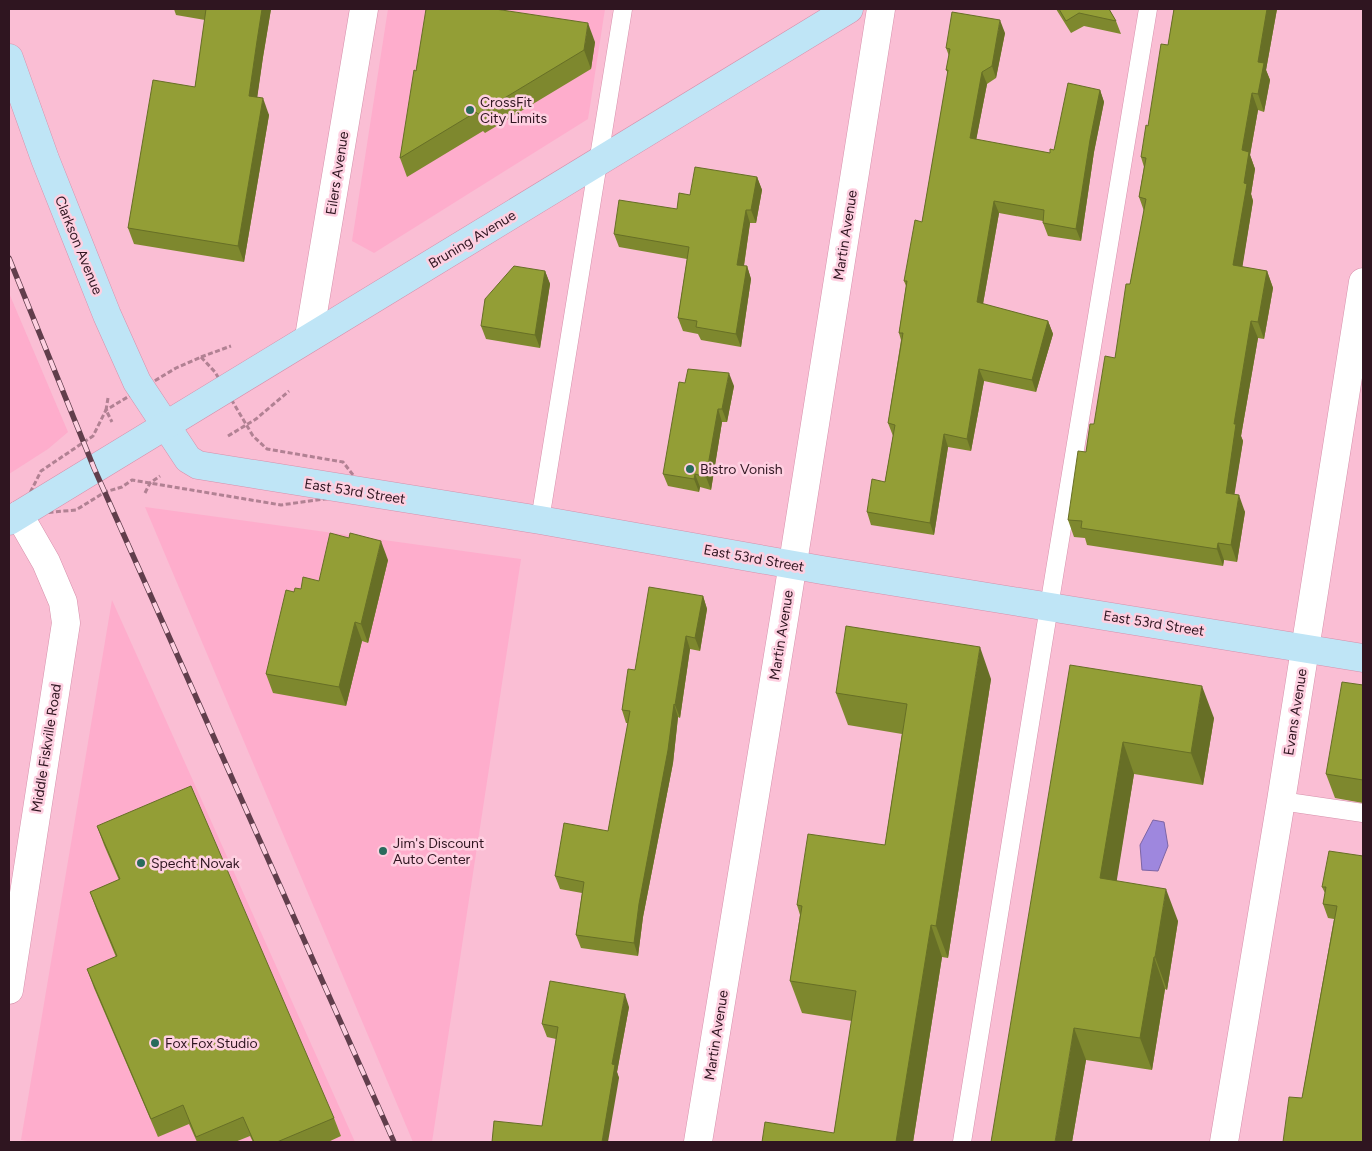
<svg xmlns="http://www.w3.org/2000/svg" width="1372" height="1151" font-family="Figtree,sans-serif">
<style>
.built{fill:#feadcc}
.water{fill:#9e87de;stroke:#7d65a5}
.lines{fill:none;stroke-linecap:round;stroke-linejoin:round}
.lane-casing{stroke:#d690ab;stroke-width:19}
.street-casing{stroke:#d690ab;stroke-width:29}
.secondary-casing{stroke:#d690ab;stroke-width:29}
.path{stroke:#b18193;stroke-width:3;stroke-dasharray:5 2.5;stroke-linecap:butt}
.lane{stroke:#fff;stroke-width:18}
.street{stroke:#fff;stroke-width:28}
.secondary{stroke:#bfe5f6;stroke-width:28}
.rail-casing{stroke:#613e4c;stroke-width:5.5}
.rail{stroke:#fed0e1;stroke-width:4;stroke-dasharray:11;stroke-linecap:butt}
.wall{fill:#7e882e}
.shaded-wall{fill:#676f26}
.building{fill:#939e36;stroke:#676f26}
.poi-dot{fill:#296b5c;stroke:#fed0e1;stroke-width:2}
.labels{text-anchor:middle;stroke-width:5;stroke-linejoin:round;paint-order:stroke}
.poi-label{font-size:14px;fill:#2f1520;stroke:#fed0e1;text-anchor:start}
.street-label{font-size:14px;fill:#2f1520;stroke:#fed0e1}
</style>
<rect width="100%" height="100%" fill="#fabed4"/>
<!-- built -->
<g class="built">
<path d="M388,9H605L588,119L374,253L352,241Z"/>
<path d="M9,293L68,432L48,449L9,474Z"/>
<path d="M145,507L521,559L432,1142H413Z"/>
<path d="M112,600L355,1142H34L21,1140Z"/>
</g>
<!-- water -->
<path class="water" d="M1153,820L1164,822L1168,846L1158,871L1142,870L1140,845Z"/>
<g class="lines">
<defs>
<g id="lane">
<path d="M540,520L623,9"/>
<path d="M1281,801L1363,813"/>
<path d="M962,1142L1055,570L1148,9"/>
</g>
<g id="street">
<path d="M309,337L364,9"/>
<path d="M9,990L66,623L63,602L46,562L19,515"/>
<path d="M698,1142L785,613L881,9"/>
<path d="M1224,1142L1281,801L1363,282"/>
</g>
<g id="secondary">
<path d="M9,58L45,159L107,315L137,382L188,459L198,465L540,520L822,570L1363,658"/>
<path d="M9,521L849,9"/>
</g>
</defs>
<!-- lane casing -->
<use href="#lane" class="lane-casing"/>
<!-- street casing -->
<use href="#street" class="street-casing"/>
<!-- secondary casing -->
<use href="#secondary" class="secondary-casing"/>
<!-- path -->
<g class="path">
<path d="M201,357L215,372L253,436L267,449L343,462L367,493L281,505L132,480L122,487L105,492L76,510L19,515L41,471L93,436L106,410L176,368Z"/>
<path d="M201,357L231,346"/>
<path d="M108,398L106,410L112,422"/>
<path d="M228,436L256,419L289,391"/>
<path d="M145,493L150,483L160,476"/>
</g>
<!-- lane -->
<use href="#lane" class="lane"/>
<!-- street -->
<use href="#street" class="street"/>
<!-- secondary -->
<use href="#secondary" class="secondary"/>
<defs>
<path id="rail" d="M9,258L94,468L394,1142"/>
</defs>
<!-- rail casing -->
<use href="#rail" class="rail-casing"/>
<!-- rail -->
<use href="#rail" class="rail"/>
</g>
<!-- wall -->
<g class="wall">
<path d="M174,9H271L263,57L257,97L269,115L244,262L134,244L128,228L195,87L205,20L176,15Z"/>
<path d="M1056,9H1109L1116,21L1121,34L1084,26L1071,33Z"/>
<path d="M1174,9H1277L1266,70L1270,80L1264,112L1258,110L1250,155L1255,169L1251,194L1253,201L1242,267L1267,271L1273,288L1264,339L1258,338L1241,436L1243,441L1234,494L1245,512L1237,562L1224,560L1223,566L1087,545L1085,538L1074,537L1068,520L1086,452L1115,358L1130,284L1144,211L1139,197L1144,167L1141,157L1168,45Z"/>
<path d="M1005,33L996,78L987,84L976,140L1050,153L1054,150L1100,90L1104,102L1094,152L1081,241L1048,236L1043,223V221L999,213L983,304L1048,321L1053,334L1036,392L984,381L971,451L948,447L934,535L871,525L867,512L885,482L893,436L888,423L901,340L899,333L906,286L904,281L922,222L948,73L946,70L949,56L946,48Z"/>
<path d="M595,42L591,69L485,133L483,131L407,177L400,158L416,71Z"/>
<path d="M757,177L762,190L756,223H750L744,266H747L751,279L741,347L701,340L698,334L683,331L678,318L687,259L619,247L614,234L677,209L690,195Z"/>
<path d="M545,271L550,284L540,348L486,339L481,326Z"/>
<path d="M685,383L734,386L727,422H722L711,490L700,487L699,492L668,486L663,474Z"/>
<path d="M388,560L368,643L362,641L346,706L273,693L266,674L294,592L301,589Z"/>
<path d="M703,596L707,609L700,651L690,649L680,718L678,717L673,763L643,917L638,956L581,948L576,935L582,893L560,889L555,876L608,831L628,723H626L622,710L635,670Z"/>
<path d="M1070,665L1214,718L1203,785L1134,774L1116,881L1178,921L1167,990L1165,989L1152,1070L1086,1060L1072,1142Z"/>
<path d="M991,679L948,958L942,957L913,1142H762L834,1133L852,1021L802,1013L790,981L800,915L797,905L885,845L902,734L848,725L836,693Z"/>
<path d="M1363,685V803L1335,798L1326,774Z"/>
<path d="M97,826L334,1118L341,1136L328,1142H253L250,1136L235,1142H197L189,1124L158,1137L94,988L87,969L116,957L97,911L90,892L119,880L104,845Z"/>
<path d="M1363,856L1302,1098L1334,919L1328,918L1323,904L1325,893L1322,887Z"/>
<path d="M629,1007L617,1072L619,1078L542,1126L556,1039L547,1037L542,1024Z"/>
</g>
<!-- shaded-wall -->
<g class="shaded-wall">
<path d="M262,9H271L263,57L255,113L249,96L257,41Z"/>
<path d="M1267,9H1277L1266,70L1270,80L1264,112L1258,94V62Z"/>
<path d="M1000,20L1005,33L996,78L992,66Z"/>
<path d="M588,23L595,42L591,69L584,50Z"/>
<path d="M982,72L987,84L974,151L970,138Z"/>
<path d="M1100,90L1104,102L1094,152L1081,241L1076,229L1090,140Z"/>
<path d="M1252,93L1258,110L1250,155L1255,169L1251,194L1253,201L1240,282L1233,265L1244,183L1242,150Z"/>
<path d="M263,98L269,115L244,262L238,246Z"/>
<path d="M757,177L762,190L756,223L751,210Z"/>
<path d="M994,201L999,213L981,315L977,302Z"/>
<path d="M746,210L750,223L742,278L737,265Z"/>
<path d="M747,266L751,279L741,347L736,334Z"/>
<path d="M545,271L550,284L540,348L535,335Z"/>
<path d="M1267,271L1273,288L1264,339L1258,322Z"/>
<path d="M1048,321L1053,334L1036,392L1032,380Z"/>
<path d="M1251,321L1258,338L1241,436L1243,441L1232,510L1226,493L1234,424Z"/>
<path d="M979,369L984,381L971,451L967,439Z"/>
<path d="M729,373L734,386L727,422L722,409Z"/>
<path d="M718,409L722,422L711,490L706,477Z"/>
<path d="M944,434L948,447L934,535L930,523Z"/>
<path d="M695,474L700,487L699,492L694,479Z"/>
<path d="M1239,495L1245,512L1237,562L1231,545Z"/>
<path d="M381,541L388,560L368,643L361,624Z"/>
<path d="M1218,543L1224,560L1223,566L1217,549Z"/>
<path d="M703,596L707,609L700,651L695,638Z"/>
<path d="M355,622L362,641L346,706L339,687Z"/>
<path d="M686,636L690,649L680,718L675,705Z"/>
<path d="M980,647L991,679L948,958L936,926Z"/>
<path d="M1202,686L1214,718L1203,785L1191,753Z"/>
<path d="M674,704L678,717L673,763L643,917L638,956L634,943L639,904Z"/>
<path d="M1123,742L1134,774L1112,910L1100,878Z"/>
<path d="M1166,889L1178,921L1167,990L1155,957Z"/>
<path d="M931,925L942,957L913,1142H896Z"/>
<path d="M1154,957L1165,989L1152,1070L1140,1038Z"/>
<path d="M625,994L629,1007L617,1072L619,1078L608,1142H602L612,1064Z"/>
<path d="M1074,1028L1086,1060L1072,1142H1055Z"/>
</g>
<!-- building -->
<g class="building">
<path d="M206,9H262L257,41L249,96L263,98L238,246L128,228L153,80L195,87Z"/>
<path d="M426,9H495L588,23L584,50L478,114L476,112L400,158L414,70L416,71Z"/>
<path d="M1059,9H1109L1116,21L1079,13L1066,21Z"/>
<path d="M1174,9H1267L1258,62L1264,63L1258,94L1252,93L1242,150L1249,152L1244,183L1247,184L1233,265L1267,271L1258,322L1251,321L1234,424H1236L1226,493L1239,495L1231,545L1218,543L1217,549L1081,528L1082,521L1068,520L1078,451L1086,452L1090,424H1094L1105,356L1115,358L1126,284H1130L1146,199L1139,197L1146,158L1141,157L1146,125L1148,126L1161,44L1168,45Z"/>
<path d="M952,12L1000,20L992,66L982,72L970,138L1050,153V149L1054,150L1068,83L1100,90L1090,140L1076,229L1043,223L1044,210L994,201L977,302L1048,321L1032,380L979,369L967,439L944,434L930,523L867,512L872,479L885,482L895,425L888,423L903,333H899L907,281H904L915,220L922,222L948,70H946L950,49L946,48Z"/>
<path d="M695,167L757,177L751,210H746L737,265L747,266L736,334L696,327L697,321L678,318L689,247L614,234L619,200L677,209L679,193L690,195Z"/>
<path d="M514,266L545,271L535,335L481,326L485,299Z"/>
<path d="M688,369L729,373L722,409H718L706,477L695,474L694,479L663,474L679,382L685,383Z"/>
<path d="M330,533L349,538L350,533L381,541L361,624L355,622L339,687L266,674L286,590L294,592L295,588L301,589L303,577L319,581Z"/>
<path d="M649,587L703,596L695,638L686,636L675,705L674,704L668,750L639,904L634,943L576,935L584,882L555,876L564,823L608,831L630,711L622,710L628,669L635,670Z"/>
<path d="M846,626L980,647L936,926L931,925L896,1142H762L765,1122L834,1133L856,991L790,981L802,906L797,905L808,834L885,845L907,704L836,693Z"/>
<path d="M1070,665L1202,686L1191,753L1123,742L1100,878L1166,889L1155,957H1154L1140,1038L1074,1028L1055,1142H991Z"/>
<path d="M1342,682L1363,685V780L1326,774Z"/>
<path d="M191,786L334,1118L277,1142H254L243,1117L196,1137L183,1105L151,1119L87,969L117,956L90,892L120,879L97,826Z"/>
<path d="M1329,851L1363,856V1142H1283L1289,1097L1302,1098L1337,906L1323,904L1326,887H1322Z"/>
<path d="M550,981L625,994L612,1064L615,1065L602,1142H492L494,1121L542,1126L558,1027L542,1024Z"/>
</g>
<!-- markers -->
<g class="poi-dot">
<circle cx="470" cy="110" r="5"/>
<circle cx="690" cy="469" r="5"/>
<circle cx="383" cy="851" r="5"/>
<circle cx="141" cy="863" r="5"/>
<circle cx="155" cy="1043" r="5"/>
</g>
<g class="labels">
<!-- poi labels -->
<g class="poi-label">
<text x="480" y="107">CrossFit<tspan x="480" dy="16">City Limits</tspan></text>
<text x="700" y="474">Bistro Vonish</text>
<text x="393" y="848">Jim's Discount<tspan x="393" dy="16">Auto Center</tspan></text>
<text x="151" y="868">Specht Novak</text>
<text x="165" y="1048">Fox Fox Studio</text>
</g>
<!-- street labels -->
<g class="street-label">
<text transform="translate(337 173) rotate(-81)" y="5">Eilers Avenue</text>
<text transform="translate(845 235) rotate(-81)" y="5">Martin Avenue</text>
<text transform="translate(472 239) rotate(-31)" y="5">Bruning Avenue</text>
<text transform="translate(79 245) rotate(68)" y="5">Clarkson Avenue</text>
<text transform="translate(355 491) rotate(9)" y="5">East 53rd Street</text>
<text transform="translate(754 558) rotate(10)" y="5">East 53rd Street</text>
<text transform="translate(1154 623) rotate(9)" y="5">East 53rd Street</text>
<text transform="translate(781 635) rotate(-81)" y="5">Martin Avenue</text>
<text transform="translate(1295 712) rotate(-81)" y="5">Evans Avenue</text>
<text transform="translate(46 748) rotate(-81)" y="5">Middle Fiskville Road</text>
<text transform="translate(716 1035) rotate(-81)" y="5">Martin Avenue</text>
</g>
</g>
<!-- border -->
<rect width="1372" height="1151" fill="none" stroke="#2f1520" stroke-width="20"/>
</svg>
